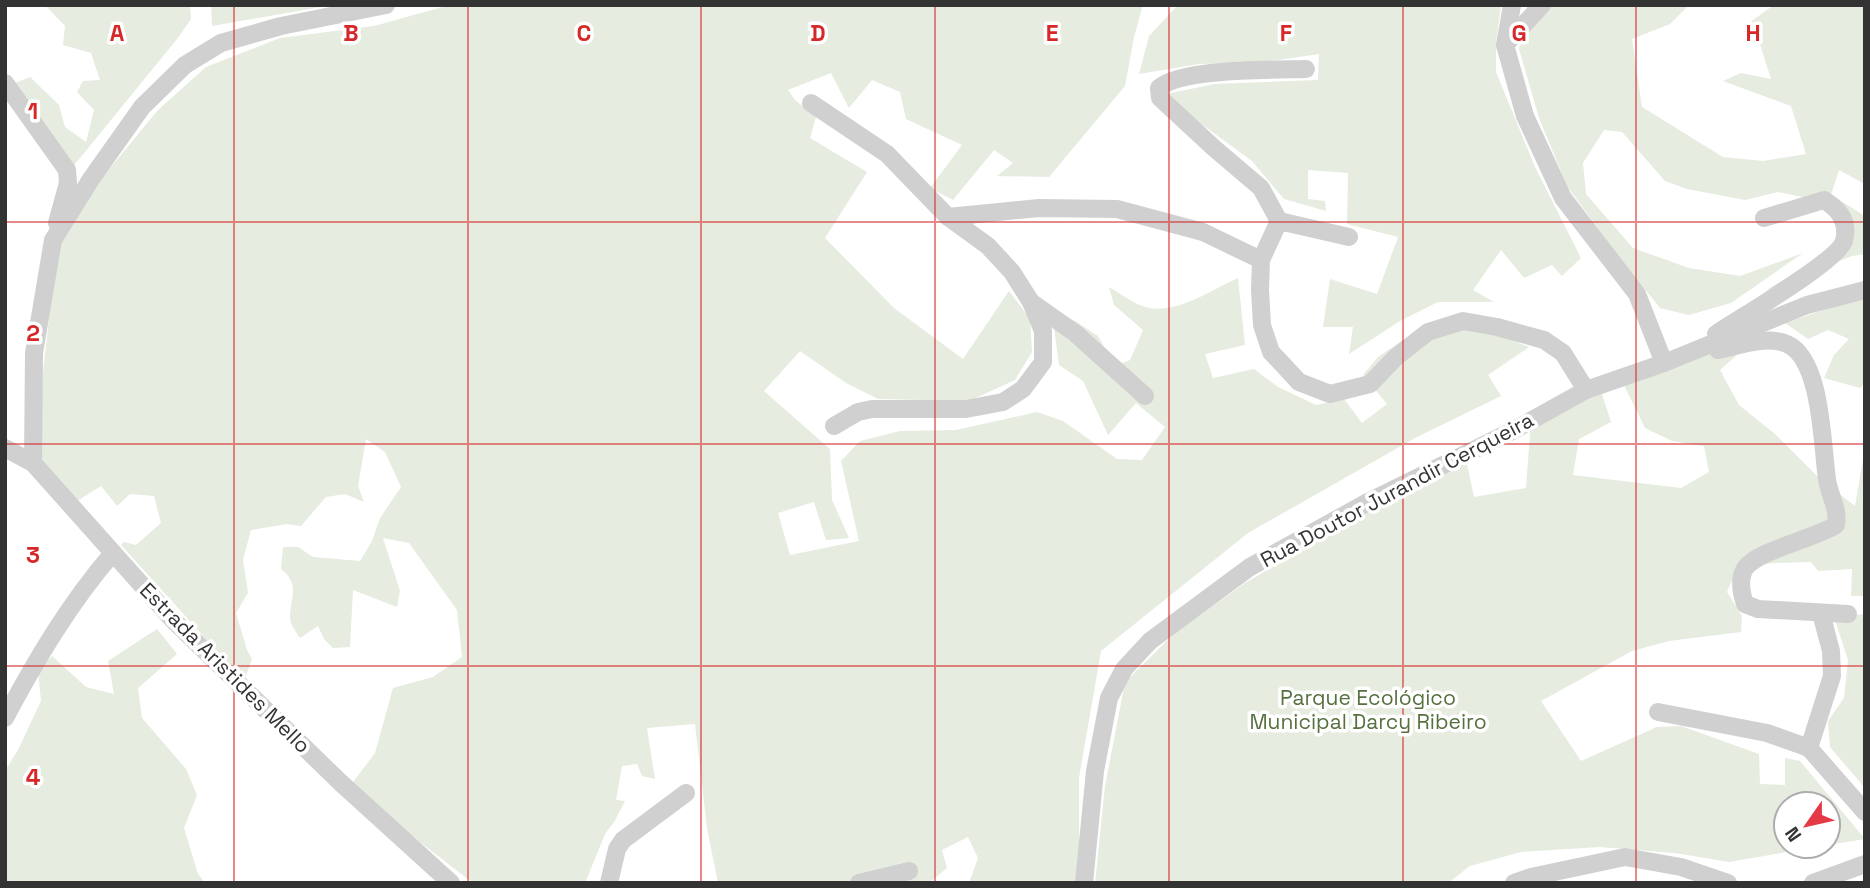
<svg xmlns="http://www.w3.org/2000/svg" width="1870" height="888" font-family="'Space Grotesk',sans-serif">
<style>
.green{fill:#e6ecdf}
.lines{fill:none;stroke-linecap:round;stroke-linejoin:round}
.street{stroke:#d0d0d0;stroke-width:18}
.grid{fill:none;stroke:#d62828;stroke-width:2;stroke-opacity:0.55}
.labels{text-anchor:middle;stroke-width:7;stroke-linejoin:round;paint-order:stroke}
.street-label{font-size:21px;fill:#333;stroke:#fff}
.park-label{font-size:21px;fill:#56703f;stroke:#fff}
.grid-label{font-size:23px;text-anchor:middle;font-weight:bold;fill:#d62828;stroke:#fff;stroke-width:7;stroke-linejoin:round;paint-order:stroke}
</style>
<rect width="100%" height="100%" fill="#fff"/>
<!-- green -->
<g class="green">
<path d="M45,5H190L191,19L177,39L71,169L15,83L30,77L59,105L65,127L86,142L94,110L77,92L83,81L100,80L91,53L63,45L65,26Z"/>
<path d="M211,5H332L212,26Z"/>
<path d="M450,5H1143L1134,37L1125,86L1049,177L997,176L1013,163L994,150L953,200L930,188L962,145L906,119L900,92L872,80L849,108L831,73L788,90L795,100L816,117L810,138L867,172L825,238L894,308L963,359L1009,291L1030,319L1032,352L1015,380L969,401L878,399L846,383L800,351L764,391L830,449L832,500L849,538L826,540L814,502L778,513L790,555L859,541L841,461L860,441L900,431L956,430L1037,412L1063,421L1117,459L1142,460L1165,427L1136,403L1108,435L1083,381L1059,365L1052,312L1075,321L1098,336L1115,366L1130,360L1143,330L1114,305L1109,287C1121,294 1135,305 1149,308C1179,313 1211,290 1238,278L1245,345L1205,354L1213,378L1254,369L1278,387L1316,405L1344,399L1362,423L1387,404L1363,375L1378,357L1412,334L1451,329H1483L1529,347L1488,375L1501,396L1417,437L1248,533L1101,651L1079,778V872L1076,883H969L978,858L968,837L942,850L947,868L929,883H718L707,828L695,724L647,728L655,779L642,776L637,764L622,766L616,800L625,801L614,822L605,834L585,883H473L382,813L353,782L375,753L393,688L433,677L462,657L457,610L409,543L383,538L400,591L397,607L353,590L350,647L333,648L324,639L318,626L300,638C296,632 290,624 290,617C290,597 301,585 281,569L283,547H298L313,557L360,561L372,541L380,518L401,487L385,452L366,439L358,486L364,502L345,494L326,497L301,526L287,524L251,530L243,560L248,593L236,613L247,650L252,659L244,681L121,545L124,542L136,545L161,523L154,496L130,494L117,506L101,486L74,503L39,458L40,400L51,300L59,246L101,179L158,110L206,67L280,38L374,26Z"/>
<path d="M1178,5H1501L1496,43V72L1535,167L1581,258L1562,276L1552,265L1524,278L1501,250L1473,290L1494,302H1438L1400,321L1349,354L1353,327H1323L1330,279L1377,294L1398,237L1347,224L1348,173L1308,170V199L1325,201L1326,211L1284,199L1252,161L1174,104L1166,94L1215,84L1318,80L1319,54L1265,62L1199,64L1139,74L1149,36Z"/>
<path d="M1527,5H1689L1670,24L1632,39L1642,107L1723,157L1763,161L1806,154L1791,106L1723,81L1741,73L1771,79L1759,41L1743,27L1774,5H1865V184L1839,170L1831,195L1865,216V254L1852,256L1765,291L1832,250L1840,227L1821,201L1778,192L1745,200L1687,189L1665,181L1622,132L1604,130L1583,163L1586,194L1633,248L1689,268L1740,276L1803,253L1731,303L1689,315L1660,308L1616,253L1567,186L1539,118L1519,49Z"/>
<path d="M1865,296V383L1860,388L1824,378L1834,355L1849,339L1828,330L1808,339L1785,323Z"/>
<path d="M1702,352L1739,353L1720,370L1739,405L1775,434L1820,479L1855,506L1865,448V596H1851L1852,569L1818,571L1811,562L1752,564L1747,581L1731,582L1727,592L1742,616L1741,632L1669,641L1632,651L1541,701L1581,761L1657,727L1681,726L1759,754L1760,784L1785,785V758L1800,761L1865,839L1828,845V804H1786V846H1822L1729,862L1675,853L1600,847L1521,852L1470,866L1448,883H1095L1105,786L1125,682L1175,633L1245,583L1465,455L1474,497L1526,488L1531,421L1601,391L1611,422L1579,439L1573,475L1681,488L1709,472L1704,446L1672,441L1645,428L1624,385Z"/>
<path d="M1865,614V788L1830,747L1828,721L1844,698L1848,660L1834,617Z"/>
<path d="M157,629L177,654L138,688L142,718L186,769L197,795L184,828L198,874L205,883H5V771L18,750L41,701L38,670L52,656L86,687L114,694L108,661Z"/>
</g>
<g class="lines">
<!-- street -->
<g class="street">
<path d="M1512,5L1505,45L1525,116L1563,198L1637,294L1664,363"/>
<path d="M1505,45L1542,5"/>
<path d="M5,83L67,170L68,183L57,223"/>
<path d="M811,103L887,154L948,217L1039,208L1117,209L1203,232L1261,260"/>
<path d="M1279,221L1261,188L1214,148L1160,98L1159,88C1181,68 1274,70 1306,69"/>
<path d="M1349,237L1279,221L1261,260L1260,290L1262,325L1271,352L1299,382L1330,394L1370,384L1396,357L1428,332L1463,321L1497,327L1544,340L1563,353L1586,390"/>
<path d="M1031,302L1075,333L1145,396"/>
<path d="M1716,334C1738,319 1838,261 1844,241C1849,222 1839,209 1824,200L1764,218"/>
<path d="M1718,350C1738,346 1766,335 1787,344C1822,359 1822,446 1827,479C1829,495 1839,508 1836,525C1813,539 1760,550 1746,567C1738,578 1741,592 1745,604L1758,609L1848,614"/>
<path d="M834,426L858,412L872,409H966L1003,402L1023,389L1043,362V331L1031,302L1012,272L988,246L948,217"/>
<path d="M5,448L33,463L173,620L341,783L451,883"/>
<path d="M33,463L34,353L53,240L91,179L142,107L185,65L221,43L281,26L386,5"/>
<path d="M1658,712L1767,733L1809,748L1865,812"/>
<path d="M5,718C36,660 69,604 112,554"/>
<path d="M1809,748L1832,676L1831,651L1821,613"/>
<path d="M609,883L617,849L623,840L686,793"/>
<path d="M859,883L909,871"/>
<path d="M1084,883L1095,771L1109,698L1124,669L1150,641L1250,567L1368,502L1516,429L1586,390L1664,363L1807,305L1865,290"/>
<path d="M1514,883L1531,877L1625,857L1681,867L1728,883"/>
<path d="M1813,883L1865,864"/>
</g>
</g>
<!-- grid -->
<path class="grid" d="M234,5V883M468,5V883M701,5V883M935,5V883M1169,5V883M1403,5V883M1636,5V883M5,222H1865M5,444H1865M5,666H1865"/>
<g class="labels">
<!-- street labels -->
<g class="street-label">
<text transform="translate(1397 490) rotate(-28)" y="7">Rua Doutor Jurandir Cerqueira</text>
<text transform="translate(225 668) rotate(45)" y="7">Estrada Aristides Mello</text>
</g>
<!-- park labels -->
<g class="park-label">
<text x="1368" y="705">Parque Ecológico<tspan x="1368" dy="24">Municipal Darcy Ribeiro</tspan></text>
</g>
</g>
<g class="grid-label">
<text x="117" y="41">A</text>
<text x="351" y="41">B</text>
<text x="584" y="41">C</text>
<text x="818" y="41">D</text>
<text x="1052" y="41">E</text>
<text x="1286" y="41">F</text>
<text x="1519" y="41">G</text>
<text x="1753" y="41">H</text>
<text x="33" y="119">1</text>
<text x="33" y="341">2</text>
<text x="33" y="563">3</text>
<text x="33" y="785">4</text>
</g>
<!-- border -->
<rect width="1870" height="888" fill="none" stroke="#333333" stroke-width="14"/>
<!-- north arrow -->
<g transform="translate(1807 825) rotate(236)"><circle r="33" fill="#ffffff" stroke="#adadad" stroke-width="2"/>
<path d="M0-5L12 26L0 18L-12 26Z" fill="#e63946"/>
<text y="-10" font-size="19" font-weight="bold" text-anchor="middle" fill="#333333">N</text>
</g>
</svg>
